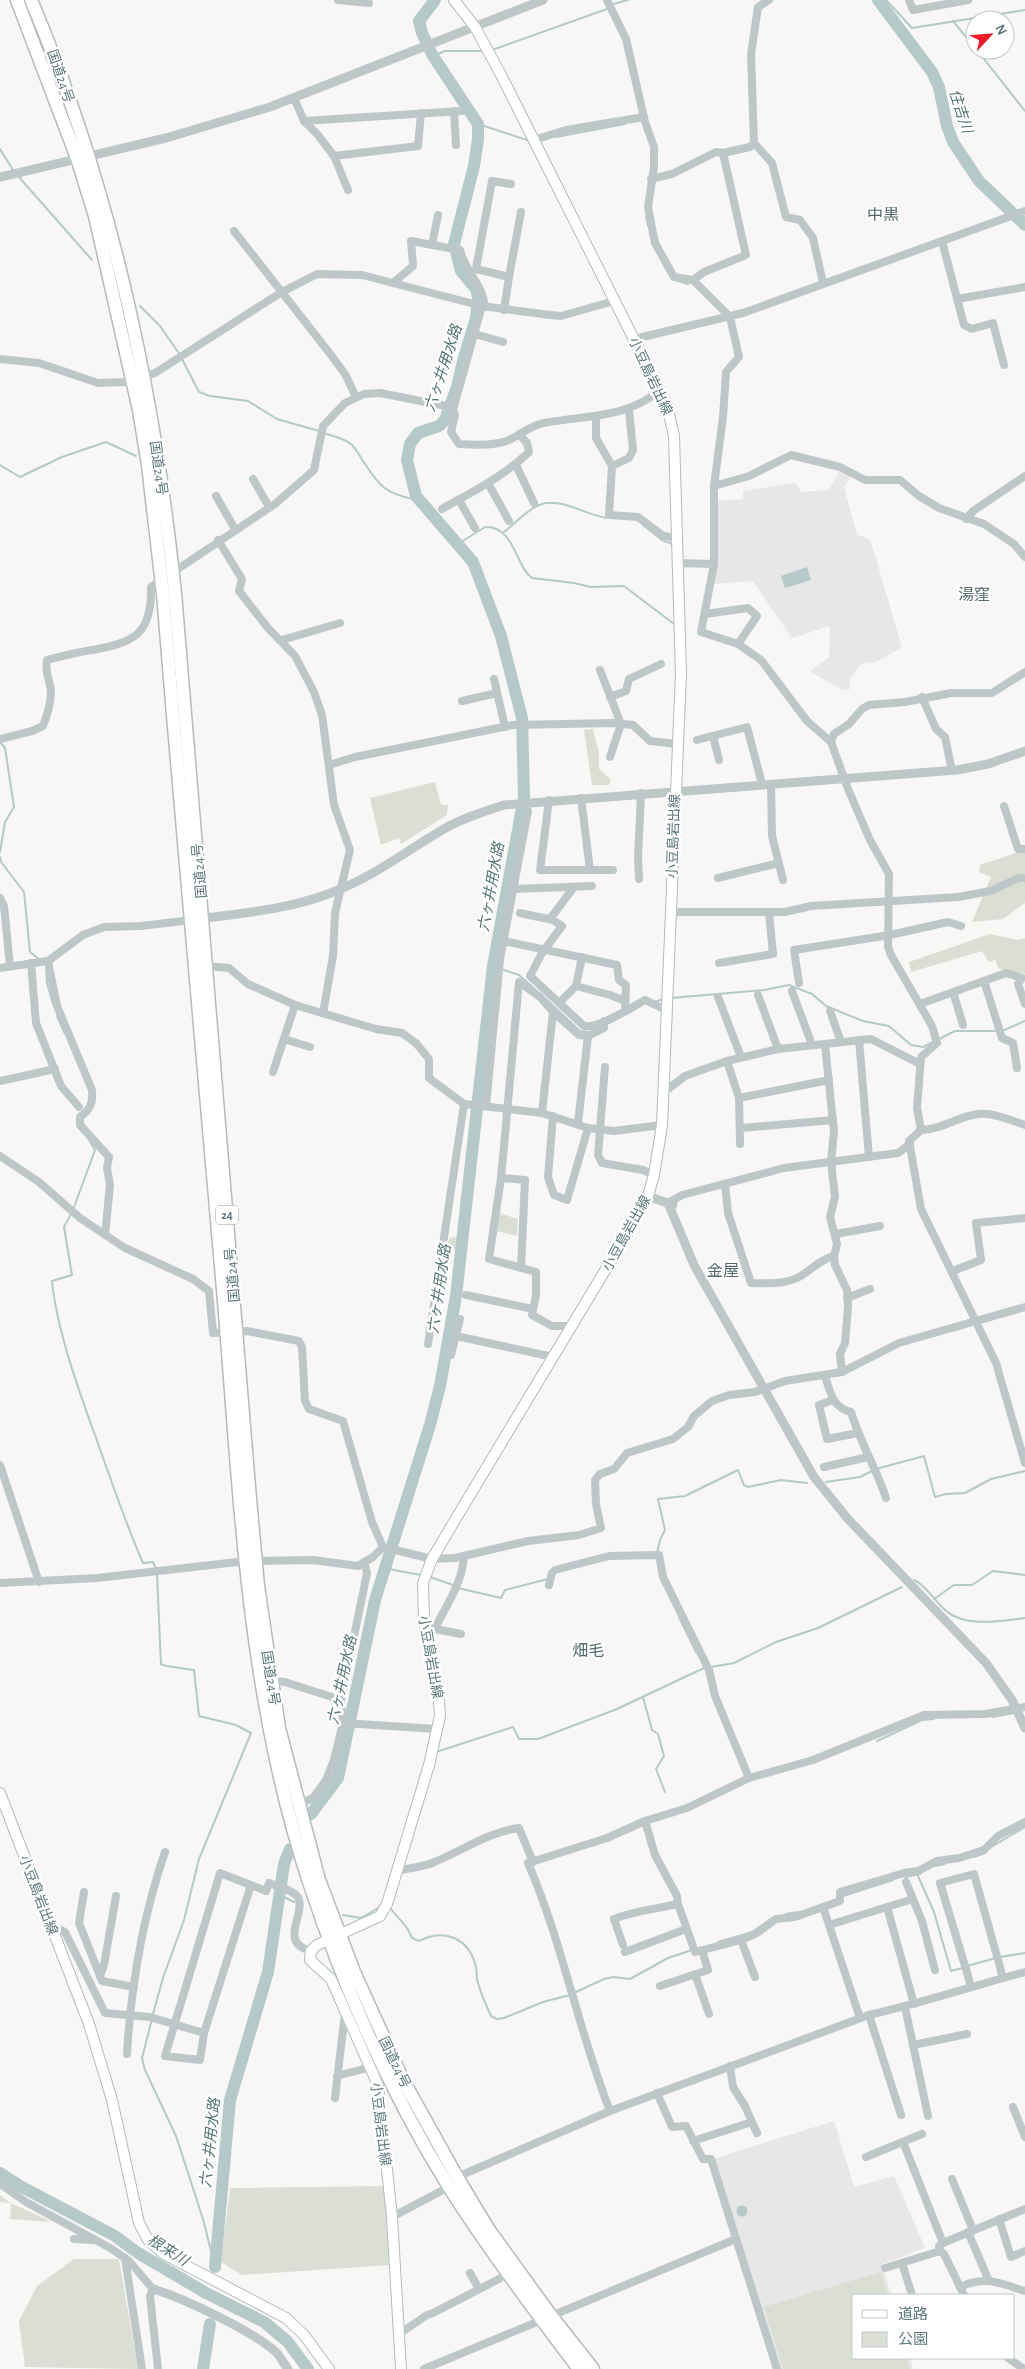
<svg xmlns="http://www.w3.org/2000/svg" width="1025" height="2369" font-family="'Alegreya Sans','Noto Sans JP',sans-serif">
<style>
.built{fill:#e6e7e6}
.green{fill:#daded4}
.water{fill:#b4c9c8}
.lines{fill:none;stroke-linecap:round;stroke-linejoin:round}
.stream{stroke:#b4c9c8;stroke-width:2}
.river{stroke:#b4c9c8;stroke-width:12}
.secondary-casing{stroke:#b0bcbd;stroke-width:12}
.trunk-casing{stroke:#b4bbbd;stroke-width:15}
.minor{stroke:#bec7c8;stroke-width:8}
.tertiary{stroke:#bec7c8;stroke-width:9}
.secondary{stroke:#fff;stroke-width:10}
.trunk{stroke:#fff;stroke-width:12}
.labels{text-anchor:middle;stroke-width:5;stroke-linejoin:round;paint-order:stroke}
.shield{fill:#fff;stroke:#8da0a4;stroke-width:1}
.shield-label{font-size:12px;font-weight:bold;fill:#5c787d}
.street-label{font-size:14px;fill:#5c787d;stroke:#fff}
.water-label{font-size:15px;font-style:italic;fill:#567675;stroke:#fff}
.quarter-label{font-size:16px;fill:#536a6d;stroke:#fff}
</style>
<rect width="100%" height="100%" fill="#f8f7f5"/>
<!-- built -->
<g class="built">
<path d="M840,470L850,478L844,487L857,535L870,539L902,647L876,662L865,663L859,666L850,679V689L842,690L810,671L829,657L830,626L792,638L753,581L714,584L718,553L716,501L743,499V491L795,483L802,492L829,490Z"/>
<path d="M834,2121L854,2187L894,2176L925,2248L882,2264L891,2295H854V2358H910L913,2369H781L723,2193L713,2159Z"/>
</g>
<!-- green -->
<g class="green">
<path d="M593,729L599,753V769L611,780L609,785H592L584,730Z"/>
<path d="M435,782L441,805H448L447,815L401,844L399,838L381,845L370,798Z"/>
<path d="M1016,853H1025V903L1003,919L972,922L991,877L979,872L980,865Z"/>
<path d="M990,934L1018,940L1025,938V974L999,969L995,960L989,962L982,951L911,972L909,962Z"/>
<path d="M499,1213L518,1219L517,1236L496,1231Z"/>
<circle cx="454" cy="1243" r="6"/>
<path d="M384,2186L389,2265L242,2275L221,2262L230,2188Z"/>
<path d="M0,2195L11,2203L52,2222L10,2219L11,2203L0,2202Z"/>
<path d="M74,2259H119L138,2369L25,2367L19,2321L37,2286Z"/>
<path d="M881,2272L888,2295H854V2358H907L910,2369H783L764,2307Z"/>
</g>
<!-- water -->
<g class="water">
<path d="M807,567L811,580L785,588L781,576Z"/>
<circle cx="742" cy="2211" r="5.5"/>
</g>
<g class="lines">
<!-- stream -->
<g class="stream">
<path d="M886,0L912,28L1025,10"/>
<path d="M613,4L628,0"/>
<path d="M953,21L975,48"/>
<path d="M492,50L607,9"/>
<path d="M977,50L1025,111"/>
<path d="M433,56L445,51H482"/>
<path d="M478,124L530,141"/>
<path d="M556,137L625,124"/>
<path d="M0,149L13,170"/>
<path d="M18,176L92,260"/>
<path d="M646,216L648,226"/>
<path d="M678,281L688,284"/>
<path d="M140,306L160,326L180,355"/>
<path d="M182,359L199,392L210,396L248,401L277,419L319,431"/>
<path d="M323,433C333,436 344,438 352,445C356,449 360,456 363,461C379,485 384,493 413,499L416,496"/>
<path d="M0,465L20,477L62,457L106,442L136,456"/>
<path d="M643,525L662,540L672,544"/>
<path d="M504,532C516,523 530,506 546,503C566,500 588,516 607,518"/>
<path d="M458,544L485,527C515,526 515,566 532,578L574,583L591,587L624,586L674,624"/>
<path d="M0,742L5,748L14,807L5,822L0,852"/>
<path d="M0,857L1,862L24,892L30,952L40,960"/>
<path d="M46,967L47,983L53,1004"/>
<path d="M501,969L519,975L537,991"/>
<path d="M671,998L764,990L789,985L812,994L826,1006L863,1021L889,1026L911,1045L923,1047L933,1042"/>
<path d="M546,999L580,1031L589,1032"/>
<path d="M654,1002L664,999"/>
<path d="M57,1016L64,1032"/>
<path d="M1002,1031L1025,1021"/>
<path d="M939,1039L955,1031H997"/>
<path d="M73,1210L95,1150L89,1140"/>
<path d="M71,1214L64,1227L72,1275L52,1281C57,1331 79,1391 96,1438C111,1480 125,1522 143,1563L153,1562L156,1569"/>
<path d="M876,1469L924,1456L935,1497L946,1494L965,1493L991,1479L1025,1471"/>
<path d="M826,1482L860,1477L872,1471"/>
<path d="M657,1553L660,1540L665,1530L658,1499L685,1496L738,1470L744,1485L748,1487L781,1480L807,1483"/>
<path d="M383,1568L421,1575"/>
<path d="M430,1577L453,1585"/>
<path d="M914,1580C924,1584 934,1599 942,1607C962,1629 999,1621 1025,1618"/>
<path d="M458,1588L501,1598L505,1590L548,1579"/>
<path d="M934,1599L954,1585H972L993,1571L1025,1575"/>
<path d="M679,1617L696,1652"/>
<path d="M711,1667L734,1663L776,1642L818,1628L902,1587"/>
<path d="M643,1697L652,1730L658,1734L664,1756L656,1769L665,1792"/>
<path d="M992,1717L1014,1713"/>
<path d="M877,1741L922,1720L934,1719"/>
<path d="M436,1752L513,1727L519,1739H538L617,1709L704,1668"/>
<path d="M419,1815L426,1791"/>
<path d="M993,1846L1025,1827"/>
<path d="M974,1857L985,1853"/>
<path d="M935,1866L945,1864"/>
<path d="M918,1876L934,1912L951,1971L962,1968"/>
<path d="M905,1877L920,1874"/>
<path d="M280,1895L294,1902"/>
<path d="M843,1896L893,1880"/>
<path d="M391,1909C399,1920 408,1925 412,1938L419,1941C445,1928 469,1938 476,1967C477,1973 476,1978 478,1983C481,1994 486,2005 491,2016L497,2019L504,2018L543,2002L570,1995"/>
<path d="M786,1914L798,1912"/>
<path d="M343,1915L361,1918L380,1907"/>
<path d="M755,1930L774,1917"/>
<path d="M718,1942L749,1933"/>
<path d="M1000,1957L1025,1953"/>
<path d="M967,1966L996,1958"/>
<path d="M574,1993L604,1979L613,1977L630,1979L668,1958L692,1950"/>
<path d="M153,2014L163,1978L184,1920L199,1859L251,1733L236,1725L199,1716L194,1670L166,1666L161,1664L157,1574"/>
<path d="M152,2019L142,2058L145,2070L176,2136L203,2219L215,2267"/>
</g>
<!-- river -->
<g class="river">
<path d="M878,0L932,72L939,87L947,126L953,142L979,181L1025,225"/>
<path d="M311,1814L338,1778L375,1600L430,1425L440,1386L456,1296L493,966L524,797L522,718L501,636L473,562L416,496L407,460L410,444L418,433L439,426L445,420L457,387L463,361L476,318L478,297L476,289L461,271L454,244L474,166L478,139V124L433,56L422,33L419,21L435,0"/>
<path d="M0,2173L20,2186L115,2236L138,2253L206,2293L264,2322L287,2341L308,2369"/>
<path d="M215,2267L230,2100L268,1972L284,1864L290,1849"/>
<path d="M203,2369L210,2324"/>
</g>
<defs>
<g id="secondary">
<path d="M0,1793L89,2024L112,2100L139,2223L148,2240L164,2254L286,2318L304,2335L329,2369"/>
<path d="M401,2369L392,2217L378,2085L331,1979L310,1960L311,1951L317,1945L380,1916L387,1904L429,1765L440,1716L438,1687L424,1621L423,1583L432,1559L458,1515L627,1234L648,1196L654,1175L662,1125L681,674L674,436L667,405L500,73L475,27L454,0"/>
</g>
<g id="trunk">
<path d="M17,0L77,158L95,216L139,410L148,465L163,594C182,830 204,1066 224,1301C240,1496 247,1695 309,1882C344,1988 390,2092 449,2187C489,2250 534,2310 579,2369"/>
<path d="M31,0C111,188 154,390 175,593L250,1499L258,1586L279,1728L319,1880L354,1972L404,2082L457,2177L489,2230L552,2317L593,2369"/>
</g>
</defs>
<!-- secondary casing -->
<use href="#secondary" class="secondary-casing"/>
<!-- trunk casing -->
<use href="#trunk" class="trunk-casing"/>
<!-- minor -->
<g class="minor">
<path d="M338,0L369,3"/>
<path d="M607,0L626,39L645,122L654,147V167L648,207L655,243L674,277L693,280L730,317L739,357L726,372L723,417L714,486V564L701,632L738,644L761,660L807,721L831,742L848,789L870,840L889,874L888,947L891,955L932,1026L937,1043L921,1057L917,1108L921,1130"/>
<path d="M769,0L758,7L751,54L754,143L772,163L786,217L800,220L813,238L823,283"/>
<path d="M909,0L913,10L968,0"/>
<path d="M294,98L304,121L318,135L334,156L348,190"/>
<path d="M454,111L456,145"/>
<path d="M304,121L462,111"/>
<path d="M534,140L566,130L644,117"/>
<path d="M334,156L418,146L421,113"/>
<path d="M651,179L672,174L716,152L723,153"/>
<path d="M234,231L331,355L345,374L356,397"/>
<path d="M942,241L964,325L972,329L993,323L1004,365"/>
<path d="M432,245L438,215"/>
<path d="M509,277L521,212"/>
<path d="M693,280L704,272L746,255L723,153L750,147L754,143"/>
<path d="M393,283L413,266L411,241L460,250C466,273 483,284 485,307"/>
<path d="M957,299L1025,287"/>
<path d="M504,310L509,277L476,269L492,181L511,184"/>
<path d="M475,334L503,342"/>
<path d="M634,339L743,313L1025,211"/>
<path d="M0,359L39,363L98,383L126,382L155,373L282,292L317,274L362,275L482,306L550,315L561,316L614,301"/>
<path d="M453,410L482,306"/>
<path d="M629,410L633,450L629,458L612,466L609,515L638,517L662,535L677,539"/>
<path d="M596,416V438L612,466"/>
<path d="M516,465L534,503"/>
<path d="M253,479L269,507"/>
<path d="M488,483L509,521"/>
<path d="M714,486L749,476L791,455L840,467L865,480H900L919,496L939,508L984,524L1014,544L1025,557"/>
<path d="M216,496L235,529"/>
<path d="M459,500L475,528"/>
<path d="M442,509C472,492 503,477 529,452L527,443L519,434"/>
<path d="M966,519L973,511L1025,476"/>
<path d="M218,540L242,579L239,591L268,628L295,656L314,692L322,715L334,805L350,850L335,913L333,956L323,1013"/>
<path d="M677,563L714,564"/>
<path d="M705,614L748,608L757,616L738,644"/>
<path d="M282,640L340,623"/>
<path d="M600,670L621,724L610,757"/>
<path d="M494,679L505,727"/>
<path d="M610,697L626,691L629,679L661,664"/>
<path d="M922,697L936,729L945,737L952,771"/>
<path d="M462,701L497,693"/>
<path d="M713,736L719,760"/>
<path d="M0,739L32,731L43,726C47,715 51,704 51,691C50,681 44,670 47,660C62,656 77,652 93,650C135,642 152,634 151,587L275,504L314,470L323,426L345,403L364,394L380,393L451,407L455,415L451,432L459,444C475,445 495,446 509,440C520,435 531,425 544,423C585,415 626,419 660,390"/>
<path d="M697,740L747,727L762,784"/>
<path d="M831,742L834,734L849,724L862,709L869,705L905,702L951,693H992L1025,672"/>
<path d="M329,765L355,757L513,725L614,723L633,725L650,741L677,744"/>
<path d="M771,784L772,836L783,880"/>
<path d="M581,798L590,870"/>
<path d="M549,800L540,870H613"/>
<path d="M1004,806L1018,849H1025"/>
<path d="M718,878L779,863"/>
<path d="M639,879L638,857L641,793"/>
<path d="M514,889L592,886"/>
<path d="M0,898L4,906L10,966"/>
<path d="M671,912H785L811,906L958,897L991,891L1018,878H1025"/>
<path d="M520,913L553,920L562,926L542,953L530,976L584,1026C598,1029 631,1008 645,1000L666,1010"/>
<path d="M550,919L574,887"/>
<path d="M508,942L617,965L619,980L626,985L625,1010"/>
<path d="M48,961L57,1006L92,1090C93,1103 91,1109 80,1117V1125L109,1157L107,1168L110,1185L105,1235"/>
<path d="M31,963L36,1023L61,1086L79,1107"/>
<path d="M719,963L773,954L769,912"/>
<path d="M206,966L229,968L248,984L295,1005L376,1029L402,1033L416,1043L429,1059V1078L464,1104L542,1113L588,1128L614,1131L662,1125"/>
<path d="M0,968L48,961L83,935L104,927L141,926L191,920"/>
<path d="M984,981L1002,1038L1013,1043L1017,1068"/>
<path d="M799,983L794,950L890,935L948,922L961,926"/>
<path d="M576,986L610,995L625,1001"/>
<path d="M792,991L812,1045"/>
<path d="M953,992L963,1025"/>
<path d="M758,995L778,1049"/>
<path d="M718,997L741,1057"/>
<path d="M559,1003L576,986L582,957"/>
<path d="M920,1004L1006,973L1022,978L1018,984L1025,1004"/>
<path d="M830,1011L841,1042"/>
<path d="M553,1012L579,1035L588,1036L578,1123"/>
<path d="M588,1036L604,1028V1021"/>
<path d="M284,1039L310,1047"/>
<path d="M859,1040L869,1157"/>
<path d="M825,1044L834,1132L831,1161L835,1197L830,1217L837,1244L834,1256L835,1265L847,1290L848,1306L845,1343L840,1354L842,1372"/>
<path d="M727,1061L739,1098L740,1144"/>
<path d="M605,1067L598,1155L602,1163L643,1170L654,1175"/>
<path d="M273,1072L295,1005"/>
<path d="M0,1081L55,1069"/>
<path d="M663,1093L685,1076L727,1061L778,1049L871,1039L920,1064"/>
<path d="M739,1098L829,1080"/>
<path d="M486,1106L500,959L528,811"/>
<path d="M542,1113L553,1012L540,997L519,982L501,1178L489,1259L536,1272V1295L532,1315L552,1326H572"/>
<path d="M553,1116L548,1177L554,1195L567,1200L588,1128"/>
<path d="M1025,1125C1013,1121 999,1115 987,1114C963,1112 944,1130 921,1130L909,1141L921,1209L996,1363L1025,1463"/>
<path d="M741,1128L833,1120"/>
<path d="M0,1156L39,1182L80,1218L125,1248L193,1279L209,1291L213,1333L247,1331L299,1341L302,1347L305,1401L309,1409L343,1421L372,1522L383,1547"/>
<path d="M501,1178L525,1180L521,1268"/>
<path d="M725,1184L728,1213L751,1283C767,1283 782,1285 797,1278C811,1271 818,1260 834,1256"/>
<path d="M668,1203L682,1195L784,1168L898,1153L910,1144"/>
<path d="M836,1234L880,1226"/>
<path d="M953,1271L981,1260L976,1223L1025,1218"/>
<path d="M466,1295L533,1309"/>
<path d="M847,1298L870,1289"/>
<path d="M456,1336L553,1357"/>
<path d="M428,1344L464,1104"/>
<path d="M451,1355L460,1319"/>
<path d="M825,1376C830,1392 833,1408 851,1412C860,1442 876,1468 886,1498"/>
<path d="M833,1400L819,1405L827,1439L858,1433"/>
<path d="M0,1465L39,1582"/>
<path d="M824,1467L868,1457"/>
<path d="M383,1547L432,1559L455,1558L528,1541L579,1535L601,1528L596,1504L595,1480L600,1474L614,1469L627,1453L673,1439L688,1427L694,1416L712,1401L729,1395L755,1392L785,1381L842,1372L899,1343L1025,1307"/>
<path d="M0,1583L97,1578L246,1561L313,1560L358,1566L373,1557L383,1547"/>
<path d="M549,1585L552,1573L555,1570L609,1556L659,1555L663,1577L709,1670L715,1696L749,1778"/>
<path d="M430,1628L461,1634"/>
<path d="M435,1628C444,1610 466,1576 463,1556"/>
<path d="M271,1681L285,1682L341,1700"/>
<path d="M343,1723L437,1729"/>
<path d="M299,1804L313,1798L326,1780L334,1760L343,1723L341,1700L367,1573L364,1562"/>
<path d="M645,1821L655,1855L677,1896L678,1904"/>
<path d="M398,1871C409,1868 422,1867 432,1863C462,1851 488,1832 519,1828L533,1862"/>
<path d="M906,1882L922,1921L935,1970"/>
<path d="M251,1885L204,2033L200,2060L165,2056L220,1873L266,1891L269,1883C277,1886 293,1890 298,1897C307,1913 277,1942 311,1951"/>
<path d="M84,1892L79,1923L102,1981L134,1987"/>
<path d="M823,1907L860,2018"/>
<path d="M887,1907L914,2004"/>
<path d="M51,1925L65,1932L105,2013L150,2017L204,2033"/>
<path d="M829,1925L913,1899"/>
<path d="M741,1940L755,1977"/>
<path d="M623,1945L614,1919C634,1911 656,1909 678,1904L695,1952L741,1940L757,1933L776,1919L795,1917L840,1901V1892L904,1873L918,1871L937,1861L959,1858L984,1850L998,1836L1025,1822"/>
<path d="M625,1952L686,1929"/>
<path d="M695,1974L709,2014"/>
<path d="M100,1976L104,1965L116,1896"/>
<path d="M660,1986L708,1970L702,1950"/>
<path d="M971,1986L940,1883L974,1874L1003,1978"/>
<path d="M905,2007L928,2116"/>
<path d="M869,2015L901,2115"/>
<path d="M913,2045L967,2034"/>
<path d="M127,2054C131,1986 143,1916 165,1852"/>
<path d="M730,2066L733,2087L745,2106L752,2122"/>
<path d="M337,2076L371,2067"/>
<path d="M657,2093L672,2127L686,2126L703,2159H711L777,2369"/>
<path d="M335,2098L345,2013"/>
<path d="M1013,2107L1025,2137"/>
<path d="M610,2111C578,2030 563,1944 528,1863L607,1838L645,1821L687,1808L749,1778L813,1760L914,1719L924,1715L985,1714L1025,1707"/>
<path d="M693,2141L752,2122L757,2133"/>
<path d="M903,2142L943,2243"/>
<path d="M866,2157L922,2134"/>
<path d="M952,2179L973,2230"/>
<path d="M0,2184L26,2202L112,2249L129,2261L153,2289L150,2296L158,2369"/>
<path d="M392,2217L443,2190L464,2174L610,2111L869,2015C921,2003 973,1986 1025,1972"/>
<path d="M999,2219L1011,2257L1025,2251"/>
<path d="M968,2232L989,2281"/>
<path d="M74,2239L92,2240"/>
<path d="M940,2251L939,2246L943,2243L1025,2209"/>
<path d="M940,2251L944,2254L964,2295"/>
<path d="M125,2258L142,2369"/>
<path d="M902,2263L912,2295"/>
<path d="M885,2268L940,2251"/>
<path d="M470,2273L479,2289"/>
<path d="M960,2287C986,2275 999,2283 1025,2291"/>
<path d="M399,2334L427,2315L433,2313L499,2279"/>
<path d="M1008,2358L1024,2369"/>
<path d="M424,2369L736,2239"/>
</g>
<!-- tertiary -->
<g class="tertiary">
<path d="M0,177L166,138L270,107L543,0"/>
<path d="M197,919C244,913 294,909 338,890C376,875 409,849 444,829C463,818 483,812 504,805L957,770L988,764L1025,751"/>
<path d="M648,1196L673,1205"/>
<path d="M668,1203L694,1265L814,1477L848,1519L986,1663L1012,1700L1025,1728"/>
<path d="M153,2289C183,2298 255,2332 277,2353C281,2358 284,2364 288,2369"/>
</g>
<!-- secondary -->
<use href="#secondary" class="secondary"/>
<!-- trunk -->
<use href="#trunk" class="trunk"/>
</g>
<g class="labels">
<!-- shield labels -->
<rect class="shield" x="216" y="1205.5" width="22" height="19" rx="4"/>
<g class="shield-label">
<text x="227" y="1219">24</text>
</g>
<!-- street labels -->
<g class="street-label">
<text transform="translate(61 76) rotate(71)" y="5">国道24号</text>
<text transform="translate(651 376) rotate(65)" y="5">小豆島岩出線</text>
<text transform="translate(159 468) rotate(82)" y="5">国道24号</text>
<text transform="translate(673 836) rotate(-88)" y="5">小豆島岩出線</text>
<text transform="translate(199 871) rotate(-95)" y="5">国道24号</text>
<text transform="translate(626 1233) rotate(-61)" y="5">小豆島岩出線</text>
<text transform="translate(232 1275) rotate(-95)" y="5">国道24号</text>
<text transform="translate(431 1657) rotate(80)" y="5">小豆島岩出線</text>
<text transform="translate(271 1678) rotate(81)" y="5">国道24号</text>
<text transform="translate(39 1895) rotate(69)" y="5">小豆島岩出線</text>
<text transform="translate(395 2062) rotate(64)" y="5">国道24号</text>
<text transform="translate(381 2124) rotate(83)" y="5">小豆島岩出線</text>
</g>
<!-- water labels -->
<g class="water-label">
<text transform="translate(961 111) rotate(72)" y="5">住吉川</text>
<text transform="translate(443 368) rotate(-72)" y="5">六ヶ井用水路</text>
<text transform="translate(491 887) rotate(-80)" y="5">六ヶ井用水路</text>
<text transform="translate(439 1289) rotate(-82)" y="5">六ヶ井用水路</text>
<text transform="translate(342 1680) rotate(-78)" y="5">六ヶ井用水路</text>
<text transform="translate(210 2143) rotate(-84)" y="5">六ヶ井用水路</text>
<text transform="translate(168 2250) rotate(32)" y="5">根来川</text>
</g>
<!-- quarter labels -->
<g class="quarter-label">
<text x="883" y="220">中黒</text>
<text x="974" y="600">湯窪</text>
<text x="723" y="1276">金屋</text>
<text x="588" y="1656">畑毛</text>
</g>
</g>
<!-- legend -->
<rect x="852" y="2294" width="162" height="65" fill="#ffffff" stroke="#bec9cb"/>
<rect x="862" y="2310" width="25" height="8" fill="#ffffff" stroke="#bec9cb"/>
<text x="898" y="2319" font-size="15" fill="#5c787d">道路</text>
<rect x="862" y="2332" width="25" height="15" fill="#daded4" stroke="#bec9cb"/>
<text x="898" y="2344" font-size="15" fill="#5c787d">公園</text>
<!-- north arrow -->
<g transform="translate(990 35) rotate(64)"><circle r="24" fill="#ffffff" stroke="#bec9cb"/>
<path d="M0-4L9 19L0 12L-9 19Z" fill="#f41a29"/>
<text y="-8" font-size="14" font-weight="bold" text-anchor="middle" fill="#5c787d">N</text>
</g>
</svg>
